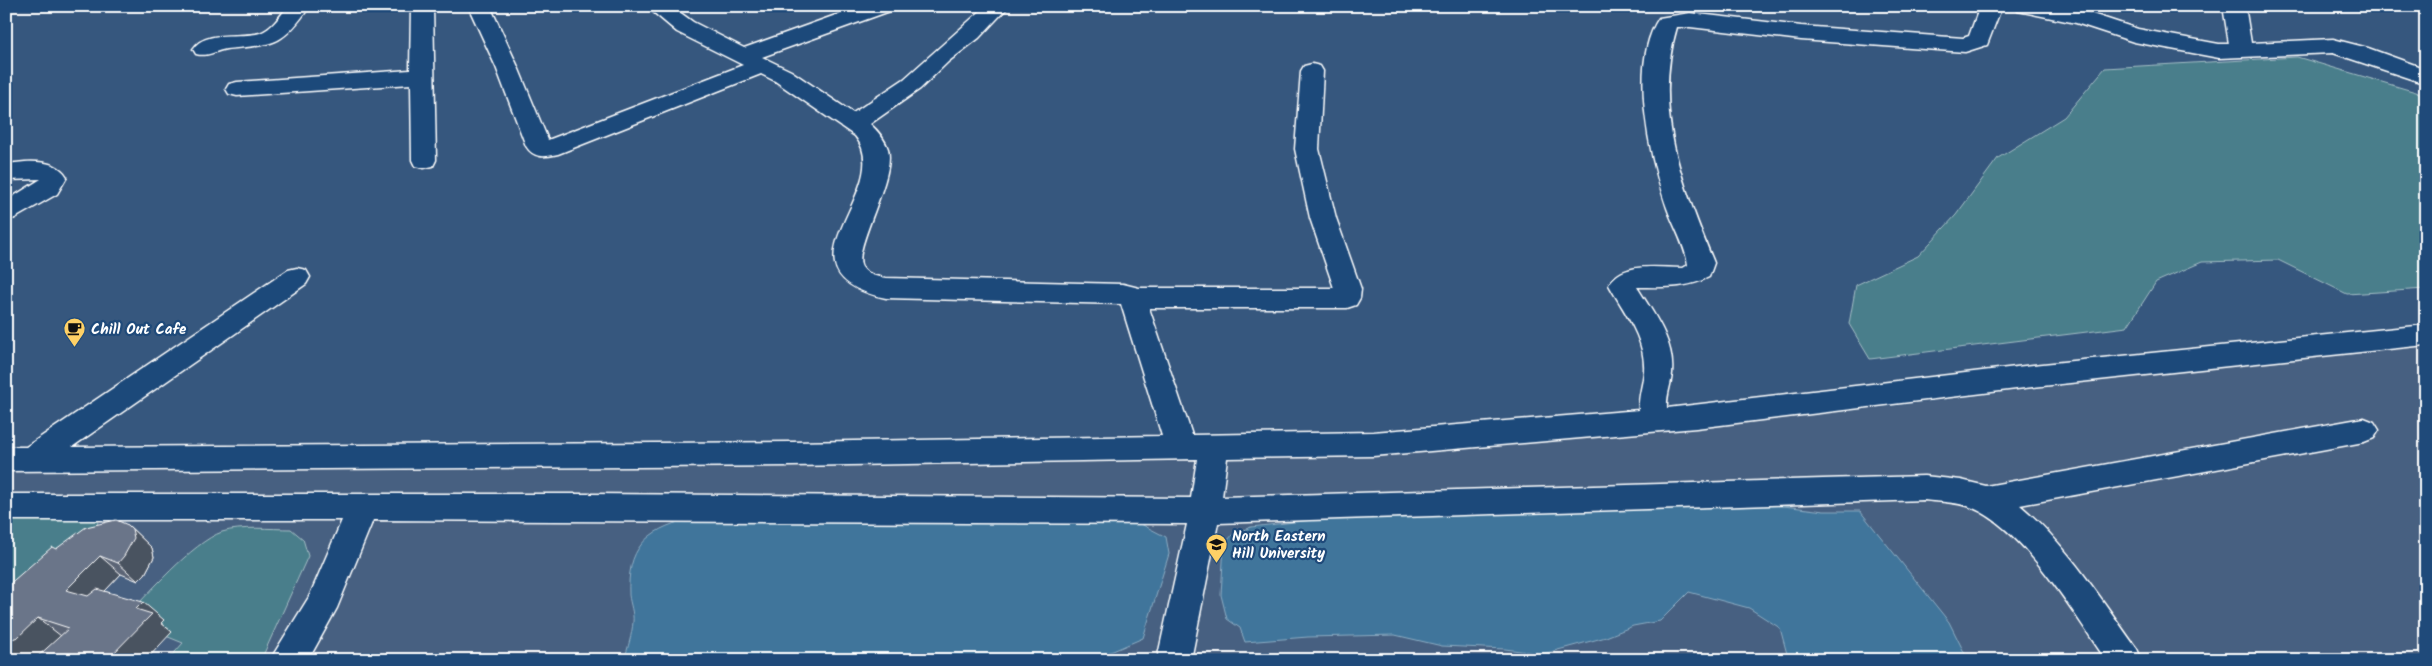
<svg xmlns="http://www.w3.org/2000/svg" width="2432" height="666" font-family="Kalam,sans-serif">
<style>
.built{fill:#466081}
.green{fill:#497e8b;stroke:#a4bec5}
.water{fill:#3f759b;stroke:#8cacc3}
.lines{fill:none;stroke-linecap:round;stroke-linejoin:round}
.minor-casing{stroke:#fff;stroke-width:3}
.minor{fill:#1f4a7a;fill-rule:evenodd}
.wall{fill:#5b6576;stroke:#fff}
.shaded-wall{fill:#4a5260;stroke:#fff}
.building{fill:#6a7589;stroke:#fff}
.labels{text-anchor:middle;stroke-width:4.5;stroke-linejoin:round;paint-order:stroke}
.poi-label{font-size:15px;font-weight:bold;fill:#fff;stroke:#1f4a7a;text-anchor:start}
</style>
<rect width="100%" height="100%" fill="#36577e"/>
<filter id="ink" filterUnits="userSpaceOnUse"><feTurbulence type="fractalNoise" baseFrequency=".02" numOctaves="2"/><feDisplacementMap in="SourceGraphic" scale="10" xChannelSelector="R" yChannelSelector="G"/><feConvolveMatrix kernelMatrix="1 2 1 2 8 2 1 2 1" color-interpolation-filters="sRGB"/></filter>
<g filter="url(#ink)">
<!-- built -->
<path class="built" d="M2426,341V660H6V465L1418,451L1879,408Z"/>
<!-- green -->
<g class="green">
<path d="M2297,57L2426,95V289L2347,294L2278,260L2202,262L2156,282L2127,327L1870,359L1849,324L1856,285L1918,256L1956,215L1998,158L2064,117L2105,68Z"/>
<path d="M6,514H80L98,520L97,530L6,616Z"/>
<path d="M291,529L303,539L308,556L261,660H168L183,643L124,619C146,596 193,542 222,532C240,526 272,529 291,529Z"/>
</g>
<!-- water -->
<g class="water">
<path d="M1767,504L1824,511H1860L1949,622L1968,660H1797L1787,654L1780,628L1749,608L1689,592L1660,621L1633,626L1606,637L1543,654L1505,649L1442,646L1395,635L1308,637L1245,642L1240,628L1227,619L1221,595L1224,545L1233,534L1251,527L1329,518Z"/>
<path d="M689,519L1137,522L1166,537L1169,554L1143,638L1113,651L1080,660H624C628,648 632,634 633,622C634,613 630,604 629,595C627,549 645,530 689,519Z"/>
</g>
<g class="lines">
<defs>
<g id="minor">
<path d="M288,6H310C281,48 273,44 226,49C215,51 208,57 196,54L193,49C206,29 240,39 260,33C272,29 280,16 288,6Z"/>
<path d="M411,6H433L436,160L433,166L424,168L415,166L412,160L411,84L237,96L229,94L226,89L229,84L237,82L410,70Z"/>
<path d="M468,6H490L518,67L548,140L743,65L677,32L646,6H671L693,22L744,48L861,6H893L890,11L762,57L791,71L853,113L904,79L986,6H1009L979,38L949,61L920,89L870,124C877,130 885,140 888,149C896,178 851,251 862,267C867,275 878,277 886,278L1123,284L1139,288H1334L1310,218L1295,149L1301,71L1304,66L1312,64L1320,66L1323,71L1319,149L1336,218L1361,289L1360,298L1356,305L1347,308H1149L1192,435L1373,432L1639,410C1638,396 1643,385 1644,371C1646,339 1624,312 1609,285C1622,261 1658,268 1683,268L1688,265C1686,247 1673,225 1667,208C1650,159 1628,64 1659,18L1690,13L1801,26L1963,38L1969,36L1980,6H2002L1987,45L1965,52L1801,40L1690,27H1677C1652,111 1683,186 1714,263L1709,277C1686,289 1663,287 1637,287C1653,313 1675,341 1672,373C1671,386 1666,395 1667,408L2033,365L2426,325V345L2033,387L1696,428L1373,456L1227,458L1222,497L1924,476L1961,480L1986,486L2364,418L2374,422L2379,430L2374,438L2364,442L2020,505C2067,545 2101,599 2137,649L2142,660H2106C2075,615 2024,529 1973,508C1959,502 1940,502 1924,500L1218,523L1191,660H1157L1187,524L373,520L337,608L311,655L307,660H270L309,597L342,520H6V494H589L1191,498L1197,459L792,466L6,471V447H26L288,270L297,268L306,270L310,277L306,284L72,447L792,442L1162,436L1121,304L886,298C766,272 899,189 855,136L775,81L761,74L558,154C545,157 534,159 526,146L496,67Z"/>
<path d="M2015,6H2057L2089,13L2138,29L2219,44H2229L2223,6H2245L2251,43L2333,39L2368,48L2426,69V84L2333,53L2219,58L2134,42L2076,23L2018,11Z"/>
<path d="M25,162C41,161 59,163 67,177L57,194L15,218L6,221V201L41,179L6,180V164Z"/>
</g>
</defs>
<!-- minor casing -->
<use href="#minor" class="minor-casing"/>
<!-- minor -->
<use href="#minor" class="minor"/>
</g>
<!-- wall -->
<path class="wall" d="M128,525L152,548L154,557L145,574L138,581L121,574L105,591L164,620L161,623L172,632L36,658L38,656L28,660L56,549Z"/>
<!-- shaded-wall -->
<g class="shaded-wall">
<path d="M128,525L152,548L154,557L145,574L138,581L118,563Z"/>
<path d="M100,556L121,574L89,608L66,590Z"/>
<path d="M143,602L164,620L161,623L172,632L146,660H107L136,609Z"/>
<path d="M38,618L61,636L42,655L28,660H6V641Z"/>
</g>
<!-- building -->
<path class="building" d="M116,520L128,525L132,529L134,538L124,556L118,563L100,556L66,590L88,596L97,589L143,602L136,609L152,614L107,660H31L36,658L69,628L38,618L18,637L6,641V587L52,547L56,549L86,527Z"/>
</g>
<!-- icons -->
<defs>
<symbol id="cafe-pin" viewBox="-11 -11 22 30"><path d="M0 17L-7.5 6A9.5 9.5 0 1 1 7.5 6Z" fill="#ffd166" stroke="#1f4a7a"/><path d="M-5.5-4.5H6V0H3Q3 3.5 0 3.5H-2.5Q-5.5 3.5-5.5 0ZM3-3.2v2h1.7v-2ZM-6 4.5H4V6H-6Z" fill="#111"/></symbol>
<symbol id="university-pin" viewBox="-11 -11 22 30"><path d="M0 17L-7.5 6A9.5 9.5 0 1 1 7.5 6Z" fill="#ffd166" stroke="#1f4a7a"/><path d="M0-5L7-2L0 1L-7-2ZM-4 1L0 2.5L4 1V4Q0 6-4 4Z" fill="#111"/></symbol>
</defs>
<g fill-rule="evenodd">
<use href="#cafe-pin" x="62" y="316" width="25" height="34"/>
<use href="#university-pin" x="1204" y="532" width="25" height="34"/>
</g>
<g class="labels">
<!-- poi labels -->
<g class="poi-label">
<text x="91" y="334">Chill Out Cafe</text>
<text x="1232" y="541">North Eastern<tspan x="1232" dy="17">Hill University</tspan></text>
</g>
</g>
<!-- margin -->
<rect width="2432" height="666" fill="none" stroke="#1f4a7a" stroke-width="25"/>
<rect x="12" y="12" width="2407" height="641" fill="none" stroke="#fff" stroke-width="2" filter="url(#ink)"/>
</svg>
